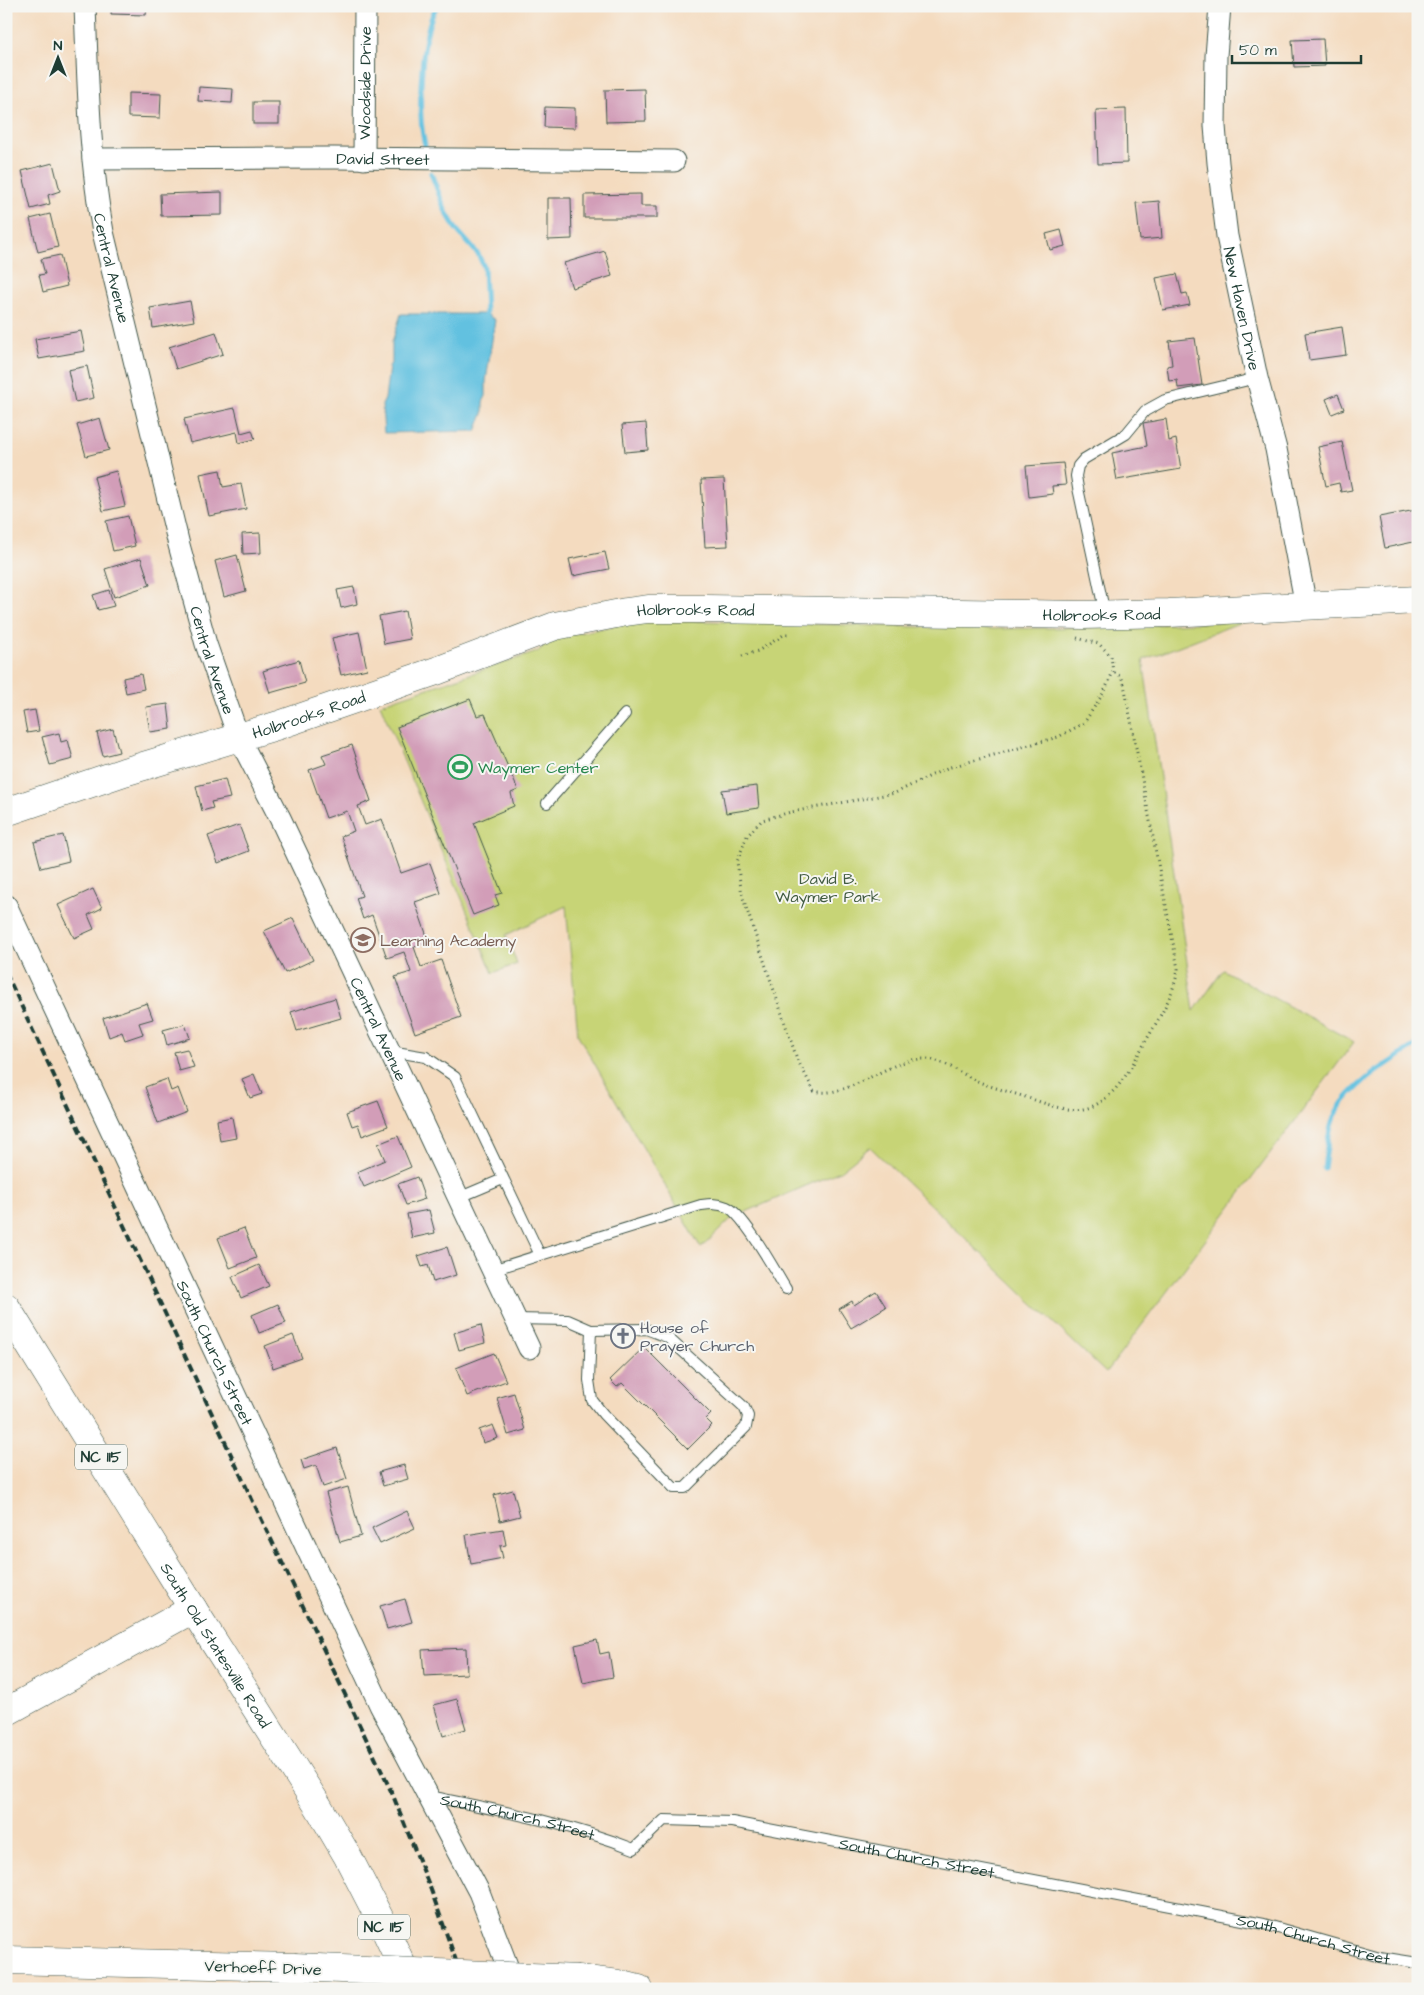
<svg xmlns="http://www.w3.org/2000/svg" width="1424" height="1995" font-family="'Architects Daughter',sans-serif">
<style>
.green{fill:#c7d476;stroke:#738855}
.water{fill:#62c1e0;stroke:#407f8a}
.lines{fill:none;stroke-linecap:round;stroke-linejoin:round}
.stream{stroke:#62c1e0;stroke-width:5}
.building{fill:#d29db8}
.lane-casing{stroke:#3f5549;stroke-width:12}
.street-casing{stroke:#3f5549;stroke-width:23}
.secondary-casing{stroke:#3f5549;stroke-width:29}
.primary-casing{stroke:#3f5549;stroke-width:29}
.path{stroke:#3f5549;stroke-width:3;stroke-dasharray:1 4;stroke-linecap:butt}
.lane{stroke:#fff;stroke-width:10}
.street{stroke:#fff;stroke-width:21}
.secondary{stroke:#fff;stroke-width:28}
.primary{stroke:#fff;stroke-width:28}
.rail{stroke:#1f3d34;stroke-width:4;stroke-dasharray:8 4;stroke-linecap:butt}
.secondary-bridge-casing{stroke:#3f5549;stroke-width:29;stroke-linecap:butt}
.secondary-bridge{stroke:#fff;stroke-width:28}
.labels{text-anchor:middle;stroke-width:4;stroke-linejoin:round;paint-order:stroke}
.shield{fill:#f6f6f2;stroke:#60746d;stroke-width:1}
.shield-label{font-size:15px;font-weight:bold;fill:#1f3d34}
.street-label{font-size:16px;fill:#1f3d34;stroke:#f6f6f2}
.leisure-label{font-size:16px;fill:#27864d;stroke:#f6f6f2;text-anchor:start}
.park-label{font-size:16px;fill:#415b41;stroke:#f6f6f2}
.education-label{font-size:16px;fill:#785e54;stroke:#f6f6f2;text-anchor:start}
.worship-label{font-size:16px;fill:#5b616d;stroke:#f6f6f2;text-anchor:start}
</style>
<rect width="100%" height="100%" fill="#f6f6f2"/>
<filter id="ink" filterUnits="userSpaceOnUse"><feTurbulence type="fractalNoise" baseFrequency=".02" numOctaves="2"/><feDisplacementMap in="SourceGraphic" scale="10" xChannelSelector="R" yChannelSelector="G"/><feConvolveMatrix kernelMatrix="1 2 1 2 8 2 1 2 1" color-interpolation-filters="sRGB"/></filter>
<filter id="wash" filterUnits="userSpaceOnUse"><feTurbulence type="fractalNoise" baseFrequency=".0096" numOctaves="4" result="noise"/><feDisplacementMap in="SourceGraphic" scale="20" xChannelSelector="R" yChannelSelector="G"/><feGaussianBlur stdDeviation="1.12" result="paint"/><feColorMatrix in="noise" values="0 0 0 0 0 0 0 0 0 0 0 0 0 0 0 0 0 1.4 0 .05"/><feComposite in="paint" operator="in"/></filter>
<g filter="url(#wash)">
<rect width="100%" height="100%" fill="#f4dbbf"/>
<!-- green -->
<path class="green" d="M701,621L995,629L1101,627L1244,621L1143,660L1194,1011L1223,970L1354,1042L1106,1373L870,1147L840,1171L732,1218L701,1248L578,1035L566,906L506,935L517,964L493,973L380,704L537,652L553,638L634,622Z"/>
<!-- water -->
<path class="water" d="M401,314H486L495,320L486,381V396L483,402V414L476,431L384,433L382,405L385,399L389,367L392,361V342Z"/>
<g class="lines">
<!-- stream -->
<g class="stream">
<path d="M425,145C417,115 420,33 437,6"/>
<path d="M431,173L445,210L456,229L478,254L484,267L486,314L483,318"/>
<path d="M1324,1168C1327,1150 1328,1127 1337,1111C1353,1083 1392,1061 1418,1044"/>
</g>
</g>
<g id="blocks">
<!-- building -->
<g class="building">
<path d="M112,6H147L146,15L111,14Z"/>
<path d="M1323,39L1325,66L1294,67L1292,40Z"/>
<path d="M199,87L233,89L232,103L198,101Z"/>
<path d="M6,89H8L9,126H6Z"/>
<path d="M645,89L646,121L606,122L605,90Z"/>
<path d="M128,93L161,94L160,118L128,117Z"/>
<rect x="253" y="102" width="26" height="22"/>
<path d="M545,107L575,108V128L544,127Z"/>
<path d="M1126,109L1127,163L1098,164L1096,110Z"/>
<path d="M53,163L60,191L48,195L50,204L31,209L22,171Z"/>
<path d="M222,192V215L161,216L160,194Z"/>
<path d="M641,194V206H657V218H584V195Z"/>
<path d="M548,198H571L572,239L548,240Z"/>
<path d="M1159,201L1162,238L1140,240L1136,203Z"/>
<path d="M50,214L58,247L38,252L30,219Z"/>
<path d="M1061,230L1065,246L1050,250L1046,234Z"/>
<path d="M605,251L612,276L572,288L564,263Z"/>
<path d="M60,255L67,286L43,292L39,275L45,274L41,259Z"/>
<path d="M1177,274L1182,294L1187,293L1190,305L1163,310L1156,278Z"/>
<path d="M190,301L194,321L153,328L150,308Z"/>
<path d="M1342,327L1346,355L1309,360L1305,333Z"/>
<path d="M81,331L85,351L39,359L35,339Z"/>
<path d="M216,332L223,354L176,369L169,347Z"/>
<path d="M1195,338L1202,385L1178,388L1177,380L1169,381L1167,366L1172,365L1169,341Z"/>
<path d="M87,366L94,398L75,402L68,370Z"/>
<path d="M1338,394L1344,409L1332,414L1326,399Z"/>
<path d="M235,408L241,433L252,430L255,439L239,443L237,432L190,443L184,419Z"/>
<path d="M100,418L109,450L86,456L77,425Z"/>
<path d="M1166,419L1169,441L1176,439L1181,469L1117,480L1112,453L1147,446L1143,423Z"/>
<path d="M646,423L648,450L625,452L622,425Z"/>
<path d="M1342,442L1352,490L1341,492L1339,483L1326,486L1318,447Z"/>
<path d="M1063,463L1066,485L1052,486L1053,494L1029,497L1026,466Z"/>
<path d="M220,470L223,487L241,484L246,509L209,516L200,474Z"/>
<path d="M116,471L125,506L103,511L94,477Z"/>
<path d="M724,479L728,546L705,547L701,480Z"/>
<path d="M1416,510L1418,541L1385,548L1379,517Z"/>
<path d="M128,516L135,546L113,551L106,521Z"/>
<path d="M260,533L261,553L243,554L242,534Z"/>
<path d="M605,552L609,569L573,576L569,559Z"/>
<path d="M237,555L246,591L224,597L215,561Z"/>
<path d="M141,558L150,585L114,597L105,569Z"/>
<path d="M354,587L357,604L341,608L337,590Z"/>
<path d="M109,590L114,606L98,610L93,595Z"/>
<path d="M405,611L410,639L384,644L379,616Z"/>
<path d="M359,632L367,669L341,675L332,638Z"/>
<path d="M299,660L305,683L270,693L263,671Z"/>
<path d="M141,674L144,689L126,693L123,678Z"/>
<path d="M470,699L477,716L485,714L518,790L511,793L514,806L474,823L502,893L495,895L499,905L473,915L397,727Z"/>
<path d="M168,704L171,729L150,732L146,707Z"/>
<path d="M35,710L39,731L27,733L23,712Z"/>
<path d="M113,729L119,752L103,756L97,733Z"/>
<path d="M59,733L61,742L68,740L73,759L50,765L42,737Z"/>
<path d="M352,745L371,801L358,806L365,825L382,819L401,873L430,863L441,893L415,902L429,942L414,947L421,967L441,960L461,1017L415,1033L395,977L411,972L404,952L387,958L372,915L363,919L356,898L362,896L341,836L354,831L347,811L326,818L309,770L326,764L322,755Z"/>
<path d="M225,779L230,798L211,802L213,808L202,811L196,786Z"/>
<path d="M757,786L759,808L726,813L722,790Z"/>
<path d="M239,825L249,851L218,863L208,836Z"/>
<path d="M63,835L69,861L41,868L34,842Z"/>
<path d="M93,889L102,908L88,915L94,929L74,938L58,905Z"/>
<path d="M293,918L313,960L285,973L264,931Z"/>
<path d="M335,998L341,1018L297,1031L291,1012Z"/>
<path d="M147,1003L153,1019L139,1023L143,1034L125,1040L122,1032L109,1037L103,1018Z"/>
<path d="M185,1024L190,1038L167,1045L163,1030Z"/>
<path d="M187,1049L194,1067L179,1071L174,1052Z"/>
<path d="M254,1074L262,1094L250,1098L242,1079Z"/>
<path d="M167,1079L171,1091L178,1088L187,1112L158,1123L145,1087Z"/>
<path d="M378,1101L388,1126L362,1136L358,1124L352,1126L347,1112Z"/>
<path d="M232,1117L236,1138L220,1141L217,1120Z"/>
<path d="M398,1136L411,1167L364,1187L357,1172L385,1160L378,1144Z"/>
<path d="M417,1177L425,1199L406,1205L398,1184Z"/>
<path d="M429,1210L435,1233L412,1238L407,1214Z"/>
<path d="M244,1228L256,1258L230,1268L218,1238Z"/>
<path d="M447,1247L456,1275L433,1282L428,1265L422,1267L418,1256Z"/>
<path d="M259,1265L269,1286L241,1298L232,1277Z"/>
<path d="M876,1291L886,1307L851,1328L839,1309L852,1301L854,1305Z"/>
<path d="M278,1304L286,1323L259,1333L252,1315Z"/>
<path d="M481,1325L485,1343L459,1350L454,1333Z"/>
<path d="M293,1335L302,1358L273,1368L265,1346Z"/>
<path d="M644,1347L711,1414L706,1419L712,1425L688,1449L622,1383L617,1387L610,1380Z"/>
<path d="M494,1353L506,1381L467,1396L456,1368Z"/>
<path d="M514,1393L525,1430L508,1435L497,1398Z"/>
<path d="M493,1425L498,1438L483,1443L479,1430Z"/>
<path d="M337,1448L347,1479L323,1487L316,1465L304,1469L301,1460Z"/>
<path d="M404,1465L408,1479L383,1486L379,1472Z"/>
<path d="M348,1487L361,1536L340,1542L326,1493Z"/>
<path d="M513,1490L520,1516L500,1521L494,1495Z"/>
<path d="M407,1511L415,1528L380,1544L372,1528Z"/>
<path d="M503,1529L506,1545L500,1546L503,1558L471,1564L466,1535Z"/>
<path d="M405,1599L412,1622L387,1629L380,1606Z"/>
<path d="M597,1640L600,1654L609,1652L613,1677L583,1683L575,1645Z"/>
<path d="M466,1648L467,1674L424,1676L422,1650Z"/>
<path d="M457,1699L466,1729L443,1736L434,1705Z"/>
</g>
</g>
</g>
<g filter="url(#ink)">
<use href="#blocks" fill-opacity="0" stroke="#3f5549" stroke-width="1"/>
<g class="lines">
<defs>
<g id="lane">
<path d="M1105,614L1078,488L1076,476L1078,466L1084,459L1126,434L1145,411L1165,400L1257,378"/>
<path d="M547,803L625,714"/>
<path d="M390,1051L426,1057L455,1077L540,1255"/>
<path d="M458,1198L503,1179"/>
<path d="M492,1270L701,1205C710,1204 718,1203 727,1207C744,1214 775,1271 786,1289"/>
<path d="M515,1319L568,1320L591,1330L646,1329L667,1337L744,1407L748,1416L746,1427L685,1488H674L603,1414L592,1400L589,1380L591,1330"/>
<path id="s1" d="M429,1796C498,1810 568,1823 634,1849L664,1820L732,1822L1264,1924L1380,1957L1418,1963"/>
</g>
<g id="street">
<path id="s2" d="M85,6C88,82 89,158 103,232L179,545L206,644L238,736L280,818L529,1348"/>
<path id="s3" d="M1220,6L1216,56L1215,126L1218,163L1227,236L1257,378L1276,449L1306,606"/>
<path id="s4" d="M93,159L334,158L674,161"/>
<path id="s5" d="M364,159L365,6"/>
<path id="s6" d="M6,905L380,1705L479,1892L516,1989"/>
</g>
<g id="secondary">
<path id="s7" d="M6,812L124,772L279,725L439,670L555,626L626,612L648,609H707L1083,615L1169,613L1418,600"/>
<path d="M6,1960L294,1967"/>
<path d="M578,1979L619,1984L639,1989"/>
</g>
<g id="primary">
<path id="s8" d="M6,1307L193,1609L318,1806L348,1857L383,1925L413,1989"/>
<path d="M6,1712L193,1609"/>
</g>
</defs>
<!-- lane casing -->
<use href="#lane" class="lane-casing"/>
<!-- street casing -->
<use href="#street" class="street-casing"/>
<!-- secondary casing -->
<use href="#secondary" class="secondary-casing"/>
<!-- primary casing -->
<use href="#primary" class="primary-casing"/>
<!-- path -->
<g class="path">
<path d="M1077,638L1099,644L1111,656L1113,672L1104,692L1084,723L1058,737L947,768L895,793L791,812L762,820L747,836L737,862L742,895L797,1059L814,1091C849,1100 890,1057 925,1059C943,1059 961,1074 977,1081C993,1088 1011,1092 1028,1098C1045,1103 1065,1112 1083,1109C1109,1105 1127,1075 1138,1055C1153,1027 1173,1000 1178,969L1124,684L1121,676L1113,672"/>
<path d="M742,656L758,651L785,634H788"/>
</g>
<!-- lane -->
<use href="#lane" class="lane"/>
<!-- street -->
<use href="#street" class="street"/>
<!-- secondary -->
<use href="#secondary" class="secondary"/>
<!-- primary -->
<use href="#primary" class="primary"/>
<!-- rail -->
<path class="rail" d="M6,973L249,1493L392,1793L431,1890L466,1989"/>
<defs>
<path id="secondary-bridge" d="M294,1967L578,1979"/>
</defs>
<!-- secondary-bridge casing -->
<use href="#secondary-bridge" class="secondary-bridge-casing"/>
<!-- secondary-bridge -->
<use href="#secondary-bridge" class="secondary-bridge"/>
</g>
</g>
<!-- icons -->
<defs>
<symbol id="stadium-ring" viewBox="-11 -11 22 22"><circle r="9.5" fill="#f6f6f2" stroke="#2e9e5b" stroke-width="1.5"/><path d="M0-5a6.5 5 0 1 0 0 10a6.5 5 0 1 0 0-10ZM-3.5-1.8h7v3.6h-7Z" fill="#2e9e5b"/></symbol>
<symbol id="school-ring" viewBox="-11 -11 22 22"><circle r="9.5" fill="#f6f6f2" stroke="#8d6e63" stroke-width="1.5"/><path d="M0-5L7-2L0 1L-7-2ZM-4 1L0 2.5L4 1V4Q0 6-4 4Z" fill="#8d6e63"/></symbol>
<symbol id="church-ring" viewBox="-11 -11 22 22"><circle r="9.5" fill="#f6f6f2" stroke="#6b7280" stroke-width="1.5"/><path d="M-1.2-6h2.4v3.5h3.3v2.4h-3.3V6h-2.4V-.1h-3.3v-2.4h3.3Z" fill="#6b7280"/></symbol>
</defs>
<g fill-rule="evenodd">
<use href="#stadium-ring" x="446" y="753" width="28" height="28"/>
<use href="#school-ring" x="349" y="926" width="28" height="28"/>
<use href="#church-ring" x="609" y="1322" width="28" height="28"/>
</g>
<g class="labels">
<!-- shield labels -->
<g class="shield">
<rect x="75" y="1444.5" width="52" height="25" rx="4"/>
<rect x="358" y="1914.5" width="52" height="25" rx="4"/>
</g>
<g class="shield-label">
<text x="101" y="1462">NC 115</text>
<text x="384" y="1932">NC 115</text>
</g>
<!-- street labels -->
<g class="street-label">
<text dy="6" stroke="none"><textPath href="#s5" startOffset="76">Woodside Drive</textPath></text>
<text dy="6" stroke="none"><textPath href="#s4" startOffset="290">David Street</textPath></text>
<text dy="6" stroke="none"><textPath href="#s2" startOffset="264">Central Avenue</textPath></text>
<text dy="6" stroke="none"><textPath href="#s3" startOffset="305">New Haven Drive</textPath></text>
<text dy="6" stroke="none"><textPath href="#s7" startOffset="722">Holbrooks Road</textPath></text>
<text dy="6" stroke="none"><textPath href="#s7" startOffset="1128">Holbrooks Road</textPath></text>
<text dy="6" stroke="none"><textPath href="#s2" startOffset="669">Central Avenue</textPath></text>
<text dy="6" stroke="none"><textPath href="#s7" startOffset="318">Holbrooks Road</textPath></text>
<text dy="6" stroke="none"><textPath href="#s2" startOffset="1074">Central Avenue</textPath></text>
<text dy="6" stroke="none"><textPath href="#s6" startOffset="494">South Church Street</textPath></text>
<text dy="6" stroke="none"><textPath href="#s8" startOffset="398">South Old Statesville Road</textPath></text>
<text dy="6" stroke="none"><textPath href="#s1" startOffset="91">South Church Street</textPath></text>
<text dy="6" stroke="none"><textPath href="#s1" startOffset="510">South Church Street</textPath></text>
<text dy="6" stroke="none"><textPath href="#s1" startOffset="915">South Church Street</textPath></text>
<text transform="translate(263 1967) rotate(2)" y="6">Verhoeff Drive</text>
</g>
<!-- leisure labels -->
<g class="leisure-label">
<text x="478" y="773">Waymer Center</text>
</g>
<!-- park labels -->
<g class="park-label">
<text x="828" y="884">David B.<tspan x="828" dy="18">Waymer Park</tspan></text>
</g>
<!-- education labels -->
<g class="education-label">
<text x="380" y="946">Learning Academy</text>
</g>
<!-- worship labels -->
<g class="worship-label">
<text x="640" y="1333">House of<tspan x="640" dy="18">Prayer Church</tspan></text>
</g>
</g>
<!-- margin -->
<rect width="1424" height="1995" fill="none" stroke="#f6f6f2" stroke-width="25"/>
<!-- north arrow -->
<g transform="translate(58 58)" stroke="#f6f6f2" stroke-width="4" paint-order="stroke">
<path d="M0-4L9 19L0 12L-9 19Z" fill="#1f3d34"/>
<text y="-8" font-size="14" font-weight="bold" text-anchor="middle" fill="#1f3d34">N</text>
</g>
<!-- scale -->
<path d="M1232 55v8h129v-8" fill="none" stroke="#1f3d34" stroke-width="2.5"/>
<text x="1239" y="55" font-size="15" fill="#1f3d34" stroke="#f6f6f2" stroke-width="4" paint-order="stroke">50 m</text>
</svg>
